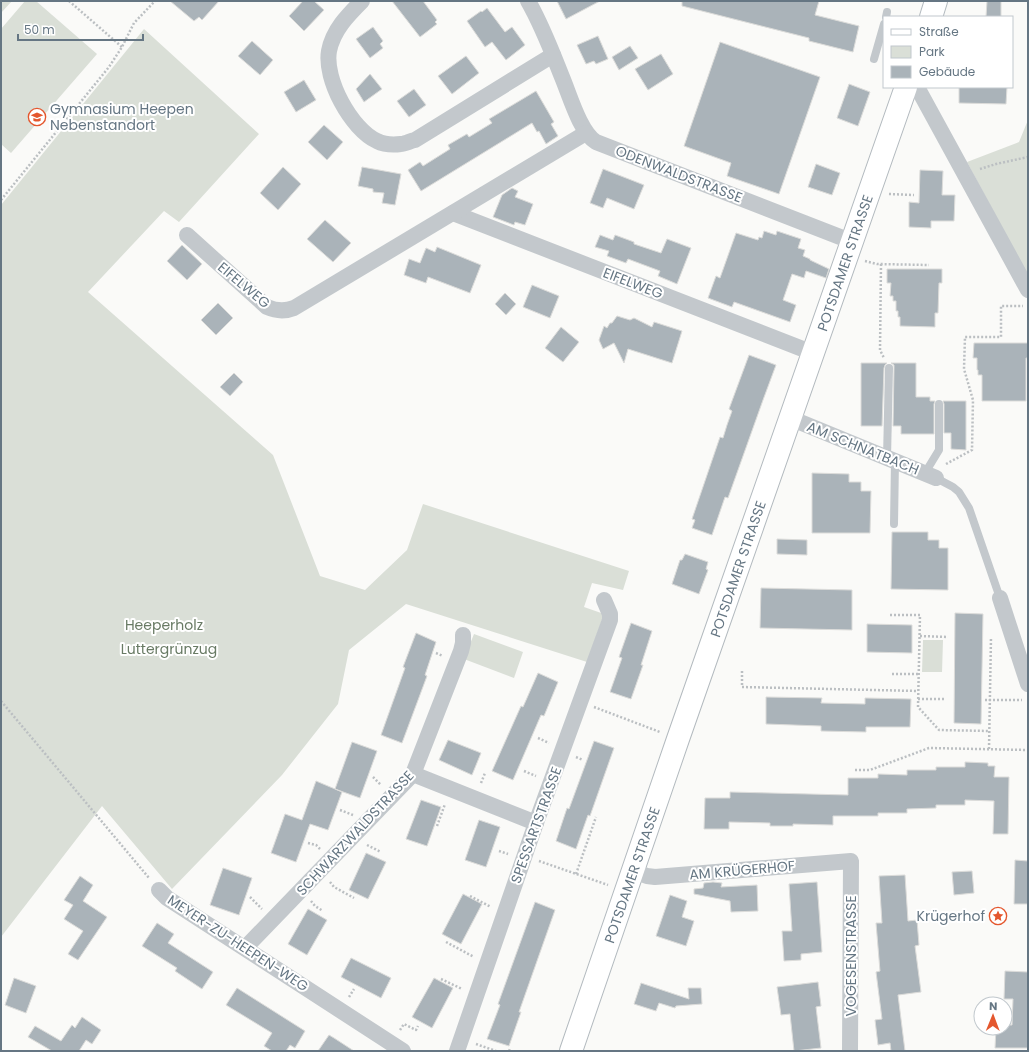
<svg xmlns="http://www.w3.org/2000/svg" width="1029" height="1052" font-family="Poppins,sans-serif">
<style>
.green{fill:#dadfd7}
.building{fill:#aab3b9;stroke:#dcdcda}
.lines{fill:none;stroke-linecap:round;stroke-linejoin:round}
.secondary-casing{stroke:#b3babf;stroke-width:24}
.path{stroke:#bbbfc2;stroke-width:2.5;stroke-dasharray:2 2;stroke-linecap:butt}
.lane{stroke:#c3c8cc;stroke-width:8}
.street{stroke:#c3c8cc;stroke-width:16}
.secondary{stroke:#fff;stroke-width:22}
.labels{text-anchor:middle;stroke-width:4;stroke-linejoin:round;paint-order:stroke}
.poi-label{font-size:14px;fill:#657683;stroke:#fff;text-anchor:start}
.street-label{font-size:14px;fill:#657683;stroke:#fff}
.park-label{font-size:14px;fill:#687a64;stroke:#fff}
</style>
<rect width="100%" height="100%" fill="#fafaf8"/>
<!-- green -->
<g class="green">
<path d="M1,1H12L1,13Z"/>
<path d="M25,1H36L97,54L11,153L1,144V29Z"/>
<path d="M144,29L259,134L179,222L164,211L88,292L273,455L320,576L365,590L407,550L423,504L629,571L623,590L592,583L584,607L604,614L587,662L406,604L349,650L338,704L282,775L172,889L102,806L1,937V205Z"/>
<path d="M1028,120V276L967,162L1019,142Z"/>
<path d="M474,634L523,652L514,678L464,659Z"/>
<path d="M923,640H943L942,672H922Z"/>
</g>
<!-- building -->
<g class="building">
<path d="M170,1H219L202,20L199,17L194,21Z"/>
<path d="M303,1H314L324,10L304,31L289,16Z"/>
<path d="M392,1H423L437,20L435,22L437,24L420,37Z"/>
<path d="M557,1H600L566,19Z"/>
<path d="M682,1H819L815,15L859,26L853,52L809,41V38L682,6Z"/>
<path d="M987,1H1001V17H986Z"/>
<path d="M487,8L505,32L512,27L525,45L506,60L492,42L485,47L467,21L481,11L482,12Z"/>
<path d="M373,27L383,41L380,44L383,48L370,58L356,39Z"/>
<path d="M598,36L608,59L596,64L594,61L586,64L577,45Z"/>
<path d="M252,41L273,60L260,75L238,56Z"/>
<path d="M720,42L820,77L779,194L727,176L731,163L684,146Z"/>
<path d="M630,46L638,58L619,70L612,57Z"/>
<path d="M661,54L673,74L648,90L635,69Z"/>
<path d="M466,56L479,73L452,94L438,76Z"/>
<path d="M370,74L382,89L364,102L356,89Z"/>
<path d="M304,80L316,100L296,112L284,92Z"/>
<path d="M849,84L870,92L858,126L837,118Z"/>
<path d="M959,87H1007L1006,104L959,103Z"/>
<path d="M414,89L426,105L409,117L397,101Z"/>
<path d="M536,91L554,122L551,124L558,136L546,144L539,131L537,132L532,123L421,191L408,170L420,162L423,166L450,149L448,145L467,134L469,137L492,123L489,119Z"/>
<path d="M324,125L343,142L327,160L308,142Z"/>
<path d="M816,164L840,173L832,195L808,187Z"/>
<path d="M283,167L301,184L278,210L260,193Z"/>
<path d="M362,167L401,174L395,205L382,203L384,193L373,192V189L358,186Z"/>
<path d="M603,169L644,185L634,209L607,198L603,208L590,203Z"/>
<path d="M920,170L943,171L942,195H955L954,221H931V228L909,227V202L919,203Z"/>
<path d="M512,188L518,191L515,197L533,204L525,225L515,222L514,225L493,217L502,195Z"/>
<path d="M325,220L351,243L333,262L307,239Z"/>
<path d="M764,231L776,235L777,231L801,239L798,248L805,250L803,256L810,259V260L829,269L826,278L806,271L804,278L792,274L783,300L796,305L790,322L734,302L732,307L708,298L716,276L720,278L736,233L758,240L759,237L762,238Z"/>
<path d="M600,235L613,240L615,235L634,242V244L661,253L667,239L691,248L677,284L658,276L660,271L628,259L626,263L607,256L609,251L595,247Z"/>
<path d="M182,245L202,264L187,280L167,261Z"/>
<path d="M437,247L481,265L470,293L428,277L426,283L404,275L409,259L420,263L426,248L435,252Z"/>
<path d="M887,269H942V283H939L938,313H935V327L900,326V317H898V311H896V301H893V296H890L891,283H887Z"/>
<path d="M532,285L559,296L550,318L523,307Z"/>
<path d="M505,293L516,304L506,315L495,304Z"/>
<path d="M218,303L233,318L216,335L201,320Z"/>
<path d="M617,316L630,320L634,318L652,327L654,322L682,331L672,363L628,349L624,363L614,343L603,349L599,340L604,326L607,328L610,323H612Z"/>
<path d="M561,327L579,342L563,362L545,348Z"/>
<path d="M974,343H1028V358H1026V401H982V375H978V370H977V358H973Z"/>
<path d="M749,355L776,365L763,400L728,498L725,497L712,535L692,528L695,520L692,519L720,437L723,438L727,425L732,411L729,409Z"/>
<path d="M861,363H887L885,365L884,368L882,426H861Z"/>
<path d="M891,363H916V397H930V401H935L934,404V434H901V426H893L894,368V365Z"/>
<path d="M234,373L243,382L230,396L220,387Z"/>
<path d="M943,401H966V450L951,449V433H944V404Z"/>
<path d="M812,473L849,474V482H861V491H871L870,533H812Z"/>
<path d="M892,532H928V540H939V548H948V590L891,589Z"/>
<path d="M777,539L807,540V555L777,554Z"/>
<path d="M685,554L708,562L706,569L708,570L699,594L672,584L680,560H682Z"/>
<path d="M761,588L852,590V630L760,628Z"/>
<path d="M955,613L983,614L981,724L954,723Z"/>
<path d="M631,623L652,631L641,665H643L631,699L610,692L622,658L619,657Z"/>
<path d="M867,624L912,625V653L867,652Z"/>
<path d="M416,633L436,642L425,675L427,676L402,743L381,735L405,668L403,667Z"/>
<path d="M538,673L558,682L544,716L541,715L513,780L492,771L521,706L523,707Z"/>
<path d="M766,697L822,698L821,703L865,704V698L911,699L910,727H866V732L821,731V726L766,724Z"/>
<path d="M448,740L481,753L472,775L439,760Z"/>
<path d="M594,741L614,748L590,816L588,815L576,849L556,841L567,808L569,809Z"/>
<path d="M352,742L377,751L360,798L335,789L342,792L328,830L310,824L296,862L271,853L285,814L302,820L316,781L335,789Z"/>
<path d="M965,762L988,763V766H995L994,777H1009L1008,834H993L994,801L965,800V805H936V808L907,809V813H878V816H833V825L793,824V826H770V823L729,822V829H704L705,798H730V792L848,795V778H878V774L907,775V770H936V767H965Z"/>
<path d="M421,800L441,807L427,846L406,839Z"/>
<path d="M479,820L500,827L486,867L465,860Z"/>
<path d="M366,853L386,862L368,899L349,890Z"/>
<path d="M1015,860L1028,861V904H1014Z"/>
<path d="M223,868L252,878L239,915L210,905Z"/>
<path d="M972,871L974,893L954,895L952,872Z"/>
<path d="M905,875L908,921L917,920L919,945L915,946L921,992L898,995L905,1051H891L890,1043L878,1045L875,1020L882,1019L876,972L880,971L876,923H882L879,876Z"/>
<path d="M80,876L93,885L83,901L107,917L78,960L68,954L83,931L64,919L73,905L64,900Z"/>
<path d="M713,882L722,883L721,887L757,885L758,911L731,912L730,901L694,894V889L703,888L704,883Z"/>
<path d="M817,882L822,952L801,954V960L784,961L782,931H792L789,884Z"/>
<path d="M463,894L482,904L461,944L442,934Z"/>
<path d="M670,895L687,901L682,917L694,921L686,946L656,936Z"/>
<path d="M535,902L555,910L519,1012H521L509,1046L487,1039L500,1005L498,1004Z"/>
<path d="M308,909L327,920L307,955L288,944Z"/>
<path d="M157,923L174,934L168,943L213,972L202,989L175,971L177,968L142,946Z"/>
<path d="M351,958L391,978L381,998L341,977Z"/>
<path d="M1005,971L1028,972V1048H995L996,1028H1005V1025H1012L1013,999H1004Z"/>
<path d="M14,978L36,986L26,1013L5,1005Z"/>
<path d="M434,978L453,988L432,1028L412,1017Z"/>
<path d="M818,982L821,1006L816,1007L821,1048L794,1051L790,1014L781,1015L777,987Z"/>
<path d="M641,983L689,999L688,988H701L702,1004L676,1006L675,1008L659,1003L656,1011L634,1004Z"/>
<path d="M237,988L305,1031L295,1048L290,1045L286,1051H272L264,1046L272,1033L226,1005Z"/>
<path d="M82,1017L101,1030L92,1044L86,1040L79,1051H52L28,1037L35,1026L61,1041L72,1025L75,1028Z"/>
<path d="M329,1035L334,1038L354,1051H318Z"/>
</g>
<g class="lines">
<defs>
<g id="secondary">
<path d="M931,17L936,1"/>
<path d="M571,1051L678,739L906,87"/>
</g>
</defs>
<!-- secondary casing -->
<use href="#secondary" class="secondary-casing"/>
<!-- path -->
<g class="path">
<path d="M69,1L122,47"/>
<path d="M980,169L996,164L1028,157"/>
<path d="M889,194L914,195"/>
<path d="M1,200L109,67L122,47L134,23L155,1"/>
<path d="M865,261L877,264L929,265"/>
<path d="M881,264L880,350L884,358"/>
<path d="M946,464L972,450L973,400L964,369L965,337H1001V306H1023"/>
<path d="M890,615H920L918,707L939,730L989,731"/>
<path d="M920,636L948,637"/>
<path d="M436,653L443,656"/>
<path d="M742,671V687L918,691"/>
<path d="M892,674H919"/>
<path d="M918,699H946"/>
<path d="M985,700H1022"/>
<path d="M1,701L149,878"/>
<path d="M594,707L660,732"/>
<path d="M538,738L549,743"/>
<path d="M989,749L991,637"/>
<path d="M576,757L583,760"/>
<path d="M855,770H870L929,748L1028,750"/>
<path d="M524,771L536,776"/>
<path d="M373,777L381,785"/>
<path d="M481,783L485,773"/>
<path d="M340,810L353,815"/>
<path d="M437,826L445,804"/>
<path d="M308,843L316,845L320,849"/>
<path d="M367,845L381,852"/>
<path d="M499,851L508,854"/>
<path d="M539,861L608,885"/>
<path d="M576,874L596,817"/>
<path d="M330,882L334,887L354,898"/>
<path d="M470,896L491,907"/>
<path d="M250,897L262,909"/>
<path d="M311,901L315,906L323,911"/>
<path d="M446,942L474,957"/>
<path d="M441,979L462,989"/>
<path d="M349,997L354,989"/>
<path d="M400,1030L404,1024L416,1030L418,1026"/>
<path d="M476,1044L496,1051"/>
<path d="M509,1051L510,1049"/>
</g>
<!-- lane -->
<g class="lane">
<path d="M886,17L887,12"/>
<path d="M874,59L884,24"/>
<path d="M887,458L889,368"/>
<path d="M925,473L939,450V404"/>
<path d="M936,478L953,487L959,492L969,508L1000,598"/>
<path d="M894,524L895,461"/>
</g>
<!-- street -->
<g class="street">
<path d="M362,1C348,15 333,30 329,51C324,79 351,129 377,141C383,144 393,145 401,144C405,144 410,141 415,140L553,55"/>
<path d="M528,1C542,25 552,52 562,77C570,96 580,132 596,142L853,242"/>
<path d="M917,87L1028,290"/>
<path d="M453,213L813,353"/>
<path d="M187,235L267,307C276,311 284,312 294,308L586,133"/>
<path d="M790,418L936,478"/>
<path d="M1000,598L1028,684"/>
<path d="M413,774L536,823"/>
<path d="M633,871L647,876L655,877L851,861L850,1051"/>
<path d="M159,890L167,898L403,1051"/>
<path d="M245,948L413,774L461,651L463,643V635"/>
<path d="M457,1051L537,820L610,620V614L604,600"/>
</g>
<!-- secondary -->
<use href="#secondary" class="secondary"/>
</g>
<!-- icons -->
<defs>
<symbol id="school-ring" viewBox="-11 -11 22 22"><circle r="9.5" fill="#fff" stroke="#e4572e" stroke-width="1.5"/><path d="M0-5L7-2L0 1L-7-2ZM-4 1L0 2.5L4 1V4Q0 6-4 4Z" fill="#e4572e"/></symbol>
<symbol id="sight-ring" viewBox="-11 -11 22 22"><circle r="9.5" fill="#fff" stroke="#e4572e" stroke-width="1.5"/><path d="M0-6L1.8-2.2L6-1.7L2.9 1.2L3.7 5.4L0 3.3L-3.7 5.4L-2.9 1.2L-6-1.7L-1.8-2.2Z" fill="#e4572e"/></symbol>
</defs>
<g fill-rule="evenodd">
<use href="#school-ring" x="27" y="107" width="20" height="20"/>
<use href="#sight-ring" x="988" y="906" width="20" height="20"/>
</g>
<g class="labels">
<!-- poi labels -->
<g class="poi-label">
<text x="50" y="114">Gymnasium Heepen<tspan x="50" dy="16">Nebenstandort</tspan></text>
<text x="985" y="921" text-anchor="end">Krügerhof</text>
</g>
<!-- street labels -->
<g class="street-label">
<text transform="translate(679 174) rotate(21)" y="5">ODENWALDSTRASSE</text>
<text transform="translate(845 263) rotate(-71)" y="5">POTSDAMER STRASSE</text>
<text transform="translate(633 283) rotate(21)" y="5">EIFELWEG</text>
<text transform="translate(244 285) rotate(40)" y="5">EIFELWEG</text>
<text transform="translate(863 448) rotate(22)" y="5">AM SCHNATBACH</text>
<text transform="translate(738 569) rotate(-71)" y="5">POTSDAMER STRASSE</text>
<text transform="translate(536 825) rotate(-70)" y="5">SPESSARTSTRASSE</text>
<text transform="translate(355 833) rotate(-47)" y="5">SCHWARZWALDSTRASSE</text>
<text transform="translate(742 870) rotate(-5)" y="5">AM KRÜGERHOF</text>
<text transform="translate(632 875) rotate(-71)" y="5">POTSDAMER STRASSE</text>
<text transform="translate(238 943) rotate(33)" y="5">MEYER-ZU-HEEPEN-WEG</text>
<text transform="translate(851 956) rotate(-90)" y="5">VOGESENSTRASSE</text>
</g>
<!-- park labels -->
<g class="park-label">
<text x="164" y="630">Heeperholz</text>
<text x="169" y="654">Luttergrünzug</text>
</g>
</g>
<!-- border -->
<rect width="1029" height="1052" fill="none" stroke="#657683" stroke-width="4"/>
<!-- legend -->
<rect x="883" y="16" width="130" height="72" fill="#ffffff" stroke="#c1c8cd"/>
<rect x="891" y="29" width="20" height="6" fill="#ffffff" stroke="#c1c8cd"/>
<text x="919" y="36" font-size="12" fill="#657683">Straße</text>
<rect x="891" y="46" width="20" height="12" fill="#dadfd7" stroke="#c1c8cd"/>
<text x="919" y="56" font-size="12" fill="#657683">Park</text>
<rect x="891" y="66" width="20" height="12" fill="#aab3b9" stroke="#c1c8cd"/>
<text x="919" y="76" font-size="12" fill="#657683">Gebäude</text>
<!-- north arrow -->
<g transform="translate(993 1016) rotate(1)"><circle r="19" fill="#ffffff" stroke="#c1c8cd"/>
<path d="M0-3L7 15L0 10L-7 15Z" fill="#e4572e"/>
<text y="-6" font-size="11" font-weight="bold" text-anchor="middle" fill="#657683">N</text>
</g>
<!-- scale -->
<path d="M18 34v6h125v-6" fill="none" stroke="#657683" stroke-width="2"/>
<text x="24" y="34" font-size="12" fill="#657683" stroke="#ffffff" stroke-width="3" paint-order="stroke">50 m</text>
</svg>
